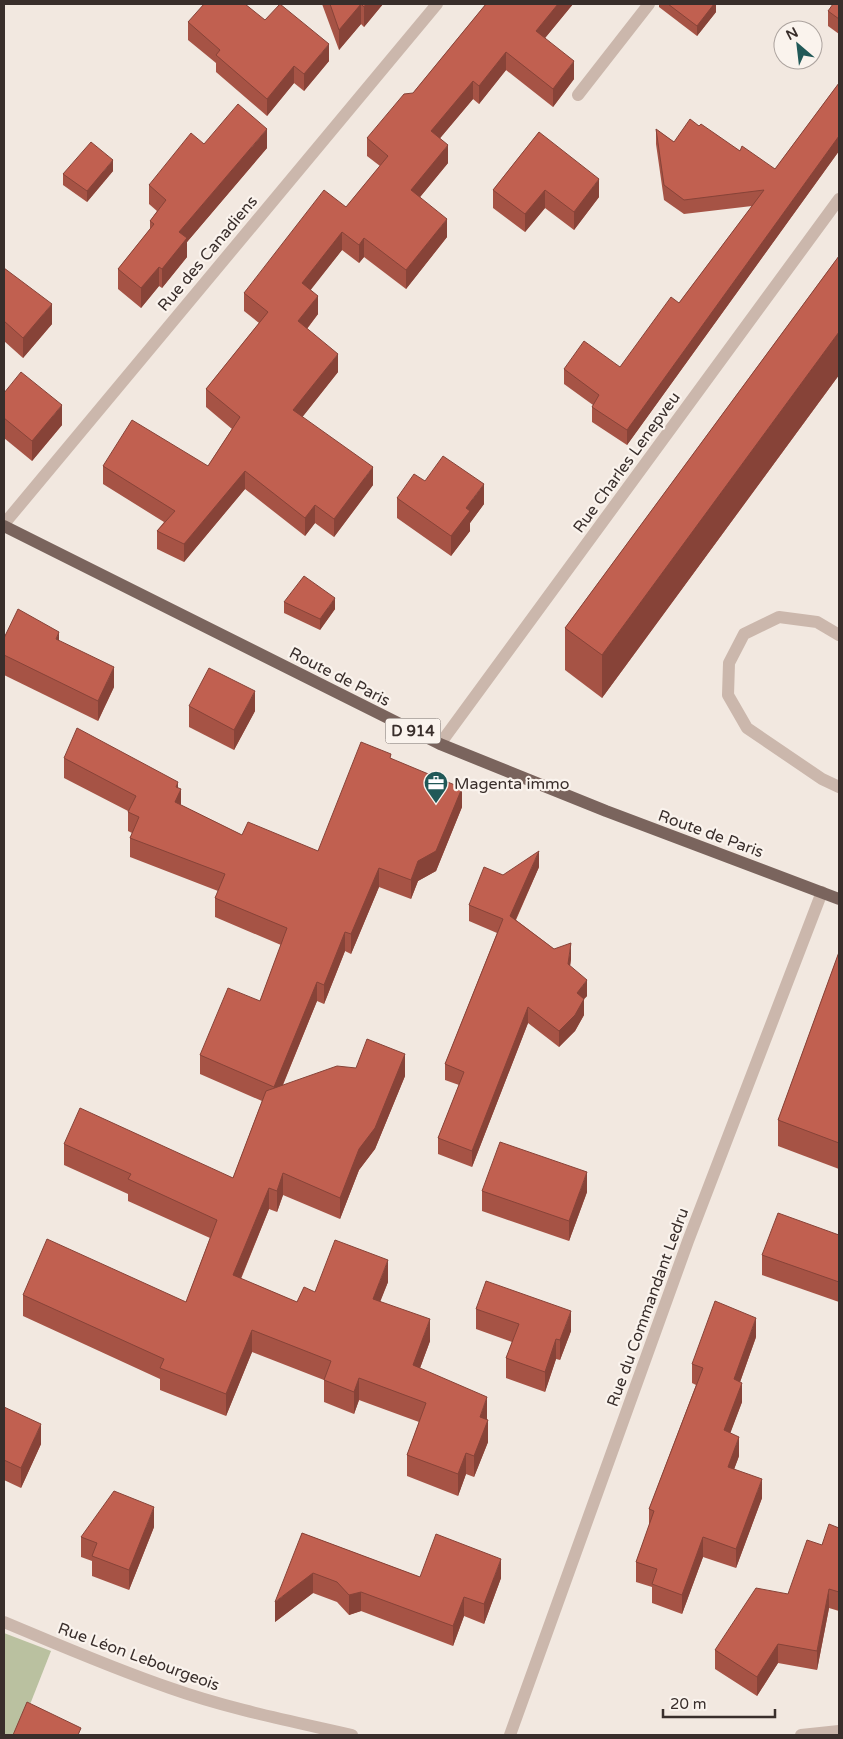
<svg xmlns="http://www.w3.org/2000/svg" width="843" height="1739" font-family="'Varela Round',sans-serif">
<style>
.green{fill:#bac1a0}
.lines{fill:none;stroke-linecap:round;stroke-linejoin:round}
.minor{stroke:#cbb7ac;stroke-width:12}
.primary{stroke:#7a645d;stroke-width:12}
.wall{fill:#a65345}
.shaded-wall{fill:#874338}
.building{fill:#c16050;stroke:#874338}
.labels{text-anchor:middle;stroke-width:4.5;stroke-linejoin:round;paint-order:stroke}
.shield{fill:#faf3ed;stroke:#736965;stroke-width:1}
.shield-label{font-size:15px;font-weight:bold;fill:#392e2b}
.street-label{font-size:16px;fill:#392e2b;stroke:#faf3ed}
.poi-label{font-size:16px;fill:#392e2b;stroke:#faf3ed;text-anchor:start}
</style>
<rect width="100%" height="100%" fill="#f2e8e0"/>
<!-- green -->
<path class="green" d="M4,1633L51,1651L18,1735H4Z"/>
<g class="lines">
<!-- minor -->
<g class="minor">
<path d="M578,95L649,4"/>
<path d="M4,524L437,4"/>
<path d="M839,635L817,622L779,617L744,634L729,663L728,695L747,728L822,779L839,787"/>
<path d="M440,744L839,199"/>
<path d="M4,1622C59,1645 114,1669 170,1688C229,1709 291,1721 352,1735"/>
<path d="M510,1735L688,1241L822,892"/>
<path d="M801,1735L839,1731"/>
</g>
<!-- primary -->
<path class="primary" d="M4,526L440,744L606,811L839,899"/>
</g>
<!-- wall -->
<g class="wall">
<path d="M322,4H383L364,27L361,24L339,50Z"/>
<path d="M486,4H573L545,38L574,79L553,107L506,70L479,104L473,99L440,138L448,163L420,197L447,237L406,289L364,257L359,263L342,250L310,290L318,314L307,329L338,372L302,417L373,485L334,537L315,523L305,536L245,489L184,562L157,549V531L164,522L103,484V466H208L232,429L206,407V389L259,323L244,311V293L346,207L380,166L367,156V138L413,93Z"/>
<path d="M659,4H716V12L697,36L659,7Z"/>
<path d="M839,4V34L828,26V11Z"/>
<path d="M265,20L329,61L304,91L294,83L267,116L216,72V63L188,40V22Z"/>
<path d="M839,83V151L627,445L592,422V407L593,405L564,384V369L620,367L679,303L752,206L684,214L664,200L656,144V129L674,142L699,126L740,151L775,169Z"/>
<path d="M539,132L599,197L574,230L545,208L525,232L493,208V190Z"/>
<path d="M204,144L267,148L187,242V257L162,288L159,286L141,308L118,289V269L150,229V221L157,211L149,204V185Z"/>
<path d="M113,171L87,202L63,185V174Z"/>
<path d="M839,256V375L602,698L565,670V628Z"/>
<path d="M4,268L52,324L23,358L4,341Z"/>
<path d="M4,393L62,425L32,461L4,438Z"/>
<path d="M425,481L484,504L470,523V531L451,556L397,518V498Z"/>
<path d="M284,602L335,609L320,630L284,613Z"/>
<path d="M4,638L59,641L114,687L98,721L4,675Z"/>
<path d="M189,706L255,711L234,750L189,727Z"/>
<path d="M64,758L178,788L181,805L242,835L318,851L391,758L462,807L436,871L418,881L411,899L379,887L351,954L345,951L324,1004L317,1001L283,1085L405,1076L375,1149L359,1170L340,1219L283,1195L277,1212L269,1209L241,1279L297,1302L315,1292L388,1282L380,1301L430,1341L420,1368L487,1418L488,1442L474,1477L466,1474L458,1496L407,1476V1455L419,1422L359,1400L354,1414L324,1402V1380L252,1352L226,1416L160,1390V1379L23,1316V1295L186,1302L210,1238L128,1201V1194L64,1165V1144L233,1178L262,1101L200,1074V1055L260,1001L281,945L215,917V898L218,891L130,857V838L132,833L128,831V811L64,778Z"/>
<path d="M539,867L516,920L554,949L571,959L570,966L587,996L584,999V1015L575,1031L559,1047L528,1023L472,1167L438,1154V1138L459,1085L445,1080V1064L497,933L469,921V905L503,875Z"/>
<path d="M839,952V1169L778,1146V1120Z"/>
<path d="M482,1191L587,1192L569,1241L482,1211Z"/>
<path d="M839,1235V1302L762,1275V1255Z"/>
<path d="M476,1309L571,1331L560,1360L556,1359L545,1392L506,1378V1358L512,1342L476,1329Z"/>
<path d="M756,1337L740,1382L742,1402L730,1433L739,1456L734,1469L762,1498L736,1568L703,1557L682,1614L652,1603V1587L636,1582V1562L649,1526V1509L696,1385L692,1383V1364Z"/>
<path d="M4,1407L41,1444L21,1488L4,1480Z"/>
<path d="M154,1527L129,1590L92,1576V1561L81,1557V1537Z"/>
<path d="M839,1528V1611L829,1608L817,1670L778,1663L757,1696L715,1669V1650L788,1594L822,1545Z"/>
<path d="M302,1533L420,1577L501,1578L484,1624L464,1616L453,1646L361,1611L349,1615L337,1602L313,1593L275,1622Z"/>
</g>
<!-- shaded-wall -->
<g class="shaded-wall">
<path d="M361,4V24L339,50V30Z"/>
<path d="M366,4H383L364,27V7Z"/>
<path d="M558,4H573L536,49V31Z"/>
<path d="M714,4H716V12L697,36V26Z"/>
<path d="M329,44V61L304,91V74Z"/>
<path d="M506,52V70L479,104V86Z"/>
<path d="M574,61V79L553,107V89Z"/>
<path d="M294,66V83L267,116V99Z"/>
<path d="M473,81V99L431,149V131Z"/>
<path d="M267,129V148L187,242V257L162,288V269L179,232Z"/>
<path d="M839,136V151L627,445V430Z"/>
<path d="M448,145V163L411,208V190Z"/>
<path d="M113,160V171L87,202V191Z"/>
<path d="M599,179V197L574,230V212Z"/>
<path d="M545,190V208L525,232V214Z"/>
<path d="M447,219V237L406,289V270Z"/>
<path d="M342,232V250L302,301V283Z"/>
<path d="M364,238V257L359,263V245Z"/>
<path d="M159,267V286L141,308V288Z"/>
<path d="M318,296V314L298,340V321Z"/>
<path d="M52,304V324L23,358V338Z"/>
<path d="M839,332V375L602,698V655Z"/>
<path d="M338,354V372L293,429V410Z"/>
<path d="M62,405V425L32,461V441Z"/>
<path d="M373,467V485L334,537V519Z"/>
<path d="M245,471V489L184,562V544Z"/>
<path d="M484,484V504L470,523V531L451,556V536L466,508Z"/>
<path d="M315,505V523L305,536V518Z"/>
<path d="M335,598V609L320,630V619Z"/>
<path d="M59,632V652L56,639Z"/>
<path d="M114,667V687L98,721V701Z"/>
<path d="M255,691V711L234,750V730Z"/>
<path d="M178,782V795L181,789V809L175,802L176,787Z"/>
<path d="M462,788V807L436,871L418,881L411,899V880L418,861Z"/>
<path d="M539,851V867L510,932V916Z"/>
<path d="M379,868V887L351,954V934Z"/>
<path d="M345,932V951L324,1004V985Z"/>
<path d="M571,943V959L568,980V964Z"/>
<path d="M587,980V996L584,999V1015L575,1031L559,1047V1031L577,993Z"/>
<path d="M317,982V1001L274,1106V1087Z"/>
<path d="M528,1007V1023L472,1167V1151Z"/>
<path d="M405,1054V1076L375,1149L359,1170L340,1219V1198L359,1149Z"/>
<path d="M587,1172V1192L569,1241V1221Z"/>
<path d="M283,1173V1195L277,1212V1191Z"/>
<path d="M269,1188V1209L233,1297V1275Z"/>
<path d="M388,1260V1282L373,1320V1299Z"/>
<path d="M571,1311V1331L560,1360V1340Z"/>
<path d="M756,1318V1337L734,1399V1379Z"/>
<path d="M430,1319V1341L413,1387V1365Z"/>
<path d="M252,1330V1352L226,1416V1394Z"/>
<path d="M556,1339V1359L545,1392V1372Z"/>
<path d="M359,1378V1400L354,1414V1392Z"/>
<path d="M742,1383V1402L724,1450V1430Z"/>
<path d="M487,1397V1418L480,1439V1417Z"/>
<path d="M488,1420V1442L474,1477V1456Z"/>
<path d="M41,1424V1444L21,1488V1468Z"/>
<path d="M739,1437V1456L728,1486V1467Z"/>
<path d="M466,1453V1474L458,1496V1474Z"/>
<path d="M762,1479V1498L736,1568V1549Z"/>
<path d="M154,1507V1527L129,1590V1570Z"/>
<path d="M703,1537V1557L682,1614V1595Z"/>
<path d="M501,1559V1578L484,1624V1604Z"/>
<path d="M313,1573V1593L275,1622V1602Z"/>
<path d="M829,1589V1608L817,1670V1651Z"/>
<path d="M361,1592V1611L349,1615V1595Z"/>
<path d="M464,1597V1616L453,1646V1626Z"/>
<path d="M778,1644V1663L757,1696V1677Z"/>
</g>
<!-- building -->
<g class="building">
<path d="M204,4H245L265,20L280,4L329,44L304,74L294,66L267,99L216,55L220,50L188,22Z"/>
<path d="M330,4H366L364,7L361,4L339,30Z"/>
<path d="M486,4H558L536,31L574,61L553,89L506,52L479,86L473,81L431,131L448,145L411,190L447,219L406,270L364,238L359,245L342,232L302,283L318,296L298,321L338,354L293,410L373,467L334,519L315,505L305,518L245,471L184,544L157,531L175,511L103,466L132,420L208,466L240,417L206,389L268,312L244,293L324,190L346,207L388,156L367,138L404,94L413,93Z"/>
<path d="M668,4H714L697,26Z"/>
<path d="M833,4H839V19L828,11Z"/>
<path d="M839,83V136L627,430L592,407L599,395L564,369L584,341L620,367L671,297L679,303L764,190L684,200L664,185L656,129L674,142L690,119L699,126L701,124L740,151L742,146L775,169Z"/>
<path d="M238,104L267,129L179,232L187,238L162,269L159,267L141,288L118,269L154,224L150,221L166,200L149,185L191,133L204,144Z"/>
<path d="M539,132L599,179L574,212L545,190L525,214L493,190Z"/>
<path d="M91,142L113,160L87,191L63,174Z"/>
<path d="M839,256V332L602,655L565,628Z"/>
<path d="M4,268L52,304L23,338L4,321Z"/>
<path d="M21,372L62,405L32,441L4,418V393Z"/>
<path d="M443,456L484,484L466,508L470,511L451,536L397,498L414,474L425,481Z"/>
<path d="M304,576L335,598L320,619L284,602Z"/>
<path d="M18,609L59,632L56,639L114,667L98,701L4,655V638Z"/>
<path d="M209,668L255,691L234,730L189,706Z"/>
<path d="M77,728L178,782L176,787L181,789L175,802L242,835L248,822L318,851L361,742L391,754L390,758L462,788L436,851L418,861L411,880L379,868L351,934L345,932L324,985L317,982L274,1087L200,1055L228,988L260,1001L287,928L215,898L225,874L130,838L139,817L128,812L136,796L64,758Z"/>
<path d="M539,851L510,916L554,949L571,943L568,964L587,980L577,993L584,999L575,1015L559,1031L528,1007L472,1151L438,1138L464,1072L445,1064L503,919L469,905L484,867L503,875Z"/>
<path d="M839,952V1143L778,1120Z"/>
<path d="M367,1039L405,1054L375,1128L359,1149L340,1198L283,1173L277,1191L269,1188L233,1275L297,1302L304,1287L315,1292L335,1240L388,1260L373,1299L430,1319L413,1365L487,1397L480,1417L488,1420L474,1456L466,1453L458,1474L407,1455L426,1403L359,1378L354,1392L324,1380L331,1361L252,1330L226,1394L160,1368L164,1359L23,1295L47,1239L186,1302L217,1220L128,1179L131,1174L64,1144L80,1108L233,1178L266,1091L337,1066L356,1068Z"/>
<path d="M500,1142L587,1172L569,1221L482,1191Z"/>
<path d="M778,1213L839,1235V1282L762,1255Z"/>
<path d="M486,1281L571,1311L560,1340L556,1339L545,1372L506,1358L519,1324L476,1309Z"/>
<path d="M715,1301L756,1318L734,1379L742,1383L724,1430L739,1437L728,1467L762,1479L736,1549L703,1537L682,1595L652,1584L657,1569L636,1562L654,1511L649,1509L703,1368L692,1364Z"/>
<path d="M4,1407L41,1424L21,1468L4,1460Z"/>
<path d="M114,1491L154,1507L129,1570L92,1556L97,1543L81,1537Z"/>
<path d="M829,1524L839,1528V1592L829,1589L817,1651L778,1644L757,1677L715,1650L756,1588L788,1594L807,1540L822,1545Z"/>
<path d="M302,1533L420,1577L436,1534L501,1559L484,1604L464,1597L453,1626L361,1592L349,1595L337,1582L313,1573L275,1602Z"/>
<path d="M27,1702L81,1728L78,1735H13Z"/>
</g>
<!-- icons -->
<defs>
<symbol id="office-pin" viewBox="-11 -11 22 30"><path d="M0 17L-7.5 6A9.5 9.5 0 1 1 7.5 6Z" fill="#215958" stroke="#faf3ed"/><path d="M-6-3h4V-5.5h4V-3h4V5H-6ZM-1-4.5V-3h2v-1.5ZM-6 0V1H6V0Z" fill="#fff"/></symbol>
</defs>
<g fill-rule="evenodd">
<use href="#office-pin" x="422" y="769" width="28" height="38"/>
</g>
<g class="labels">
<!-- shield labels -->
<rect class="shield" x="385.5" y="718.5" width="55" height="25" rx="4"/>
<g class="shield-label">
<text x="413" y="736">D 914</text>
</g>
<!-- street labels -->
<g class="street-label">
<text transform="translate(207 253) rotate(-50)" y="6">Rue des Canadiens</text>
<text transform="translate(626 462) rotate(-54)" y="6">Rue Charles Lenepveu</text>
<text transform="translate(340 676) rotate(27)" y="6">Route de Paris</text>
<text transform="translate(711 833) rotate(20)" y="6">Route de Paris</text>
<text transform="translate(647 1307) rotate(-70)" y="6">Rue du Commandant Ledru</text>
<text transform="translate(139 1656) rotate(20)" y="6">Rue Léon Lebourgeois</text>
</g>
<!-- poi labels -->
<g class="poi-label">
<text x="454" y="789">Magenta immo</text>
</g>
</g>
<!-- border -->
<rect width="843" height="1739" fill="none" stroke="#392e2b" stroke-width="10"/>
<!-- north arrow -->
<g transform="translate(798 45) rotate(332)"><circle r="24" fill="#faf3ed" stroke="#ada49f"/>
<path d="M0-4L9 19L0 12L-9 19Z" fill="#215958"/>
<text y="-8" font-size="14" font-weight="bold" text-anchor="middle" fill="#392e2b">N</text>
</g>
<!-- scale -->
<path d="M663 1709v8h112v-8" fill="none" stroke="#392e2b" stroke-width="2.5"/>
<text x="670" y="1709" font-size="15" fill="#392e2b" stroke="#faf3ed" stroke-width="4" paint-order="stroke">20 m</text>
</svg>
